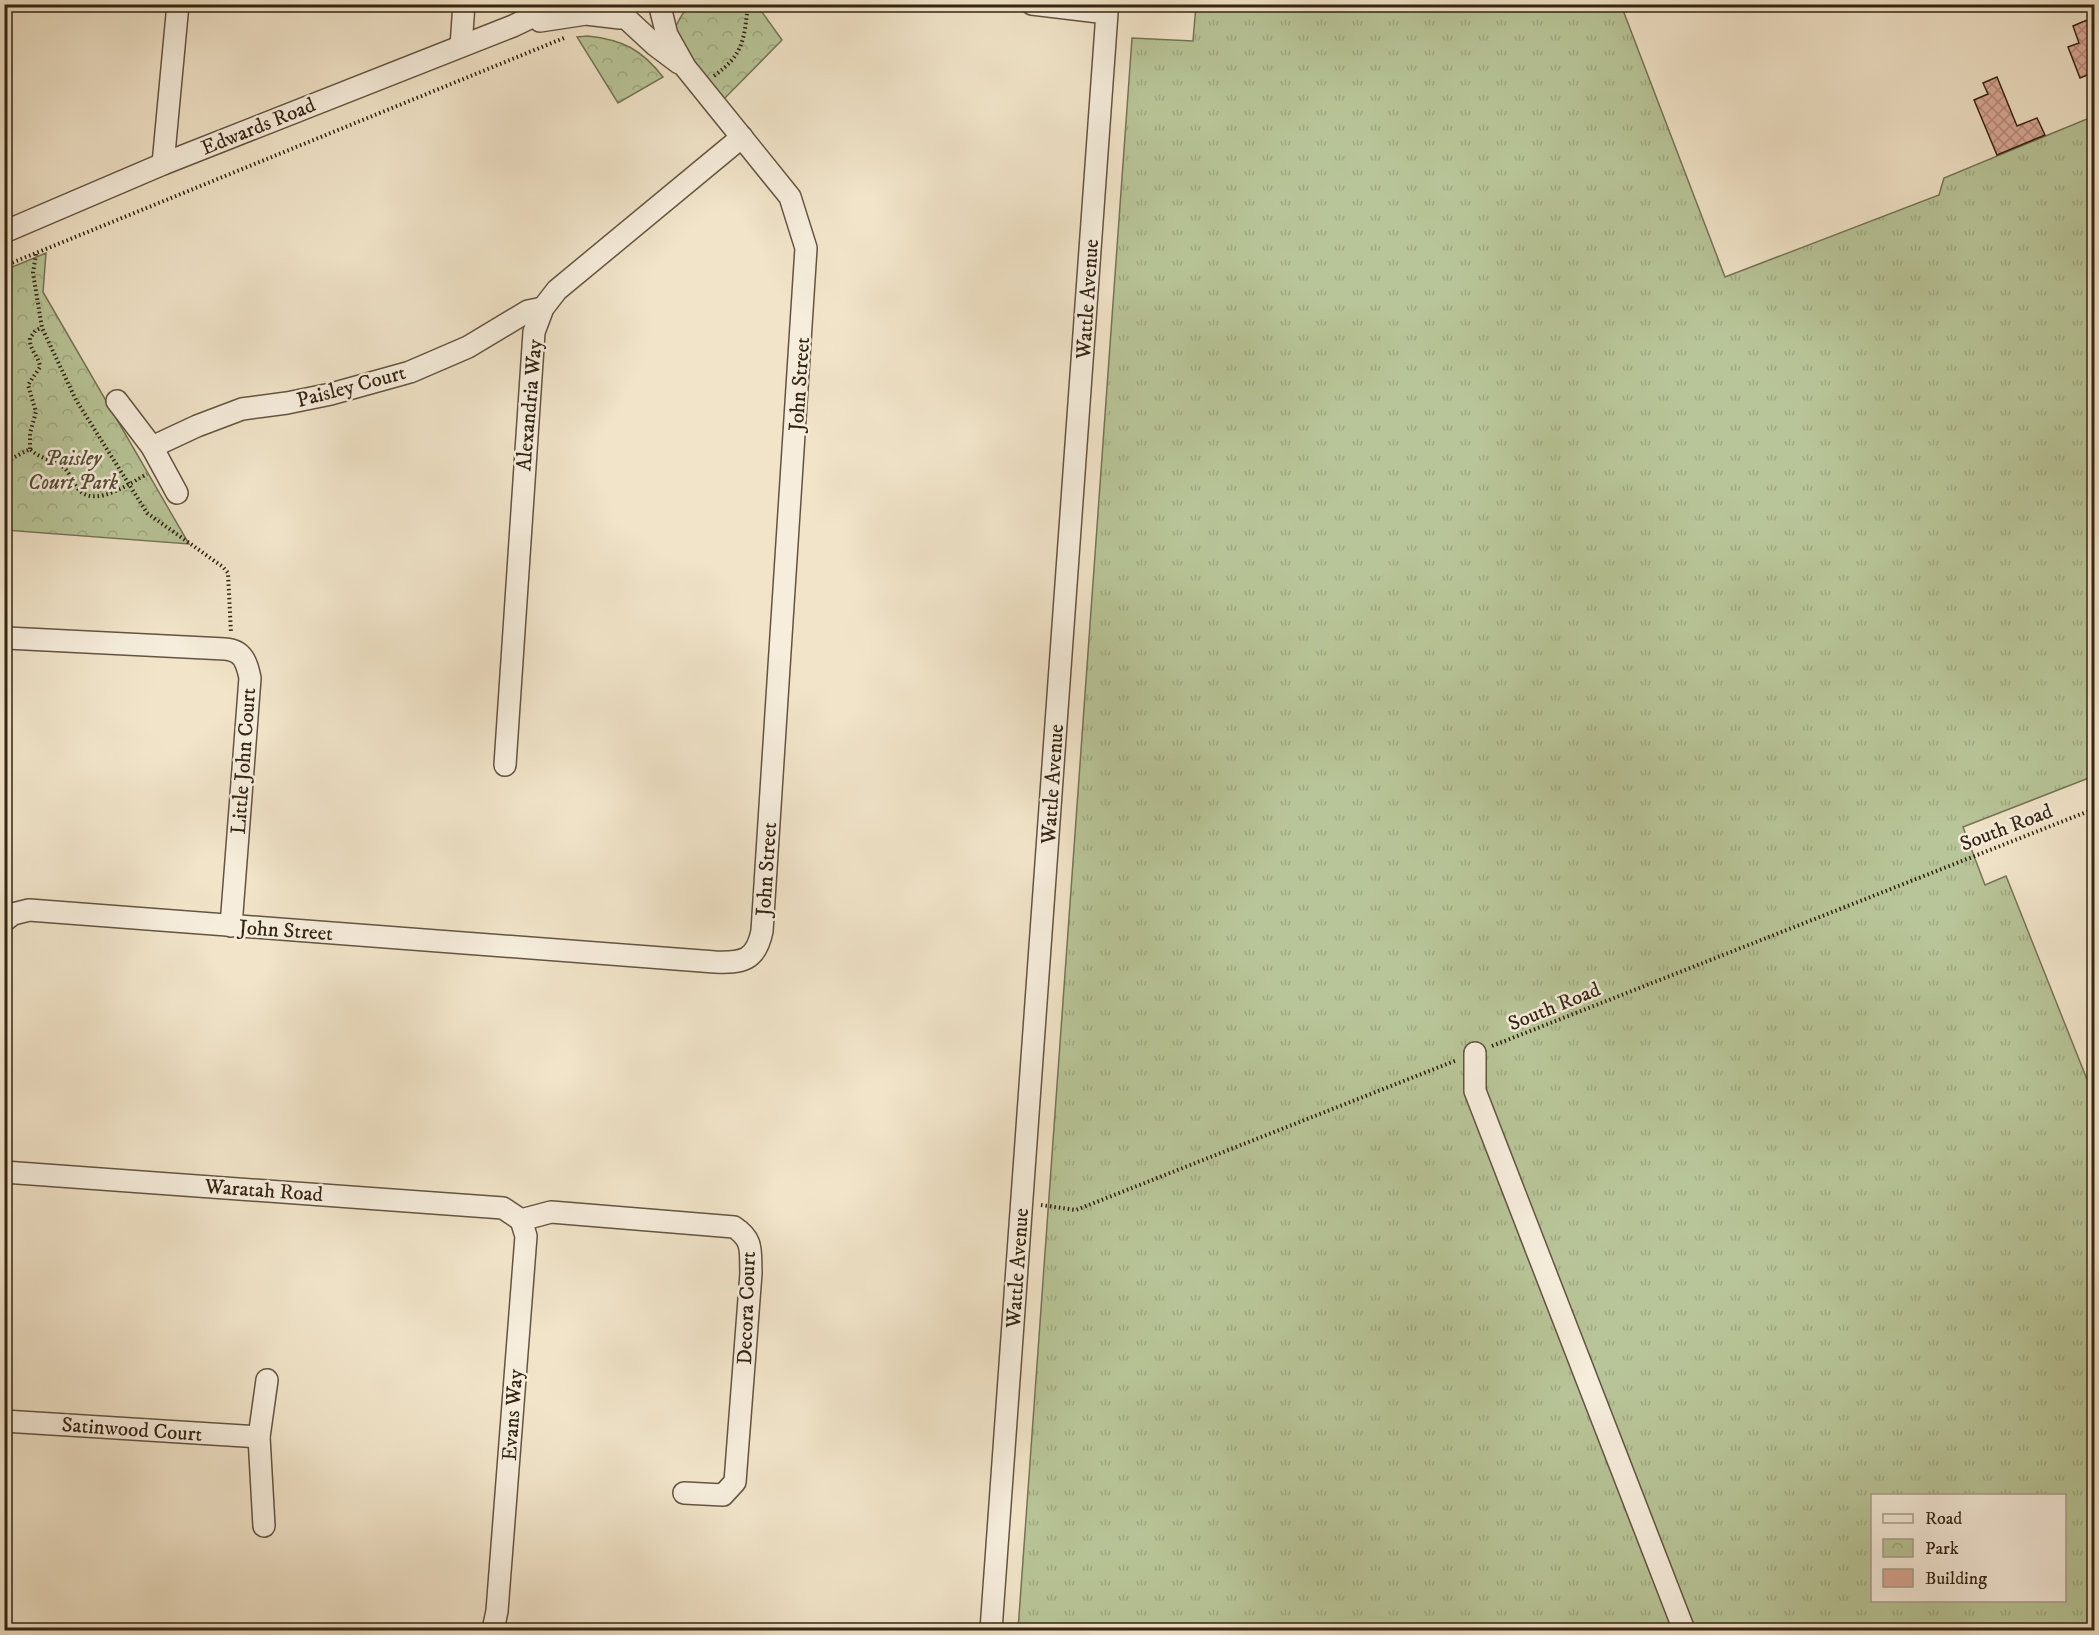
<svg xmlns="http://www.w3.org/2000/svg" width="2099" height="1635" font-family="'IM FELL DW Pica',serif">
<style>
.grass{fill:url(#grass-tufts);stroke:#767456;stroke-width:1.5;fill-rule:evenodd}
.park{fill:url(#park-crowns);stroke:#767456;stroke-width:1.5}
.building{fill:url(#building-cross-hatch);stroke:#342413;stroke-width:1.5}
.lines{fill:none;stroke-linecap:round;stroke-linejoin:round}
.street-casing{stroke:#635440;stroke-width:24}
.path{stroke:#342413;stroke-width:4;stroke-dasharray:1.5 3;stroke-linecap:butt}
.street{stroke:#f6eddc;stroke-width:21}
.labels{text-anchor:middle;stroke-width:5;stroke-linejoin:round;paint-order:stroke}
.street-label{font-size:21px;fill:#342413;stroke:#f6eddc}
.park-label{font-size:21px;font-style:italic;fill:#554c34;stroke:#f6eddc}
</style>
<defs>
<pattern id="grass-tufts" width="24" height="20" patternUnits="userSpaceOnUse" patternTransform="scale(1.5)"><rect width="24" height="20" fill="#b8c598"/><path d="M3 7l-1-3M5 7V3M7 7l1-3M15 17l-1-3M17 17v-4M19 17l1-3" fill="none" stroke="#9fa982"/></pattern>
<pattern id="park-crowns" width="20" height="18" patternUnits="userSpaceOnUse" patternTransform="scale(1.5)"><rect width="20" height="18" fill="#b8c598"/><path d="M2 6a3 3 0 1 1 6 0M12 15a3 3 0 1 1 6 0" fill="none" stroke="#9fa982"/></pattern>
<pattern id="building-cross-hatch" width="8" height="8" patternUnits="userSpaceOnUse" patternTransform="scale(1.5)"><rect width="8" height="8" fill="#dba997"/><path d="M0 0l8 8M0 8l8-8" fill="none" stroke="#b2897a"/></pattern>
</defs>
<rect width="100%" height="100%" fill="#f1e4c9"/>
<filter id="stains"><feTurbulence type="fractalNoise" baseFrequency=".00333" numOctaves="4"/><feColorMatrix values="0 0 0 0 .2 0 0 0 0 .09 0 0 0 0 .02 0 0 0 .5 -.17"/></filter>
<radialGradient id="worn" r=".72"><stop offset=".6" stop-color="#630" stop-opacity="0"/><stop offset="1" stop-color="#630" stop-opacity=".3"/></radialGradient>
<!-- grass -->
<path class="grass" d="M1196,5H1621L1725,277L1939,195L1944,178L2094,116V776L1963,827L1985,885L2006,876L2094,1097V1630H1018L1132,38L1193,41ZM1872,1496H2064V1600H1872Z"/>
<!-- park -->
<g class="park">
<path d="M697,4L757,5L782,40L724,99L684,50L675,28C681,16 683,9 697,4Z"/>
<path d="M588,36C623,40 641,49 663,77L618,103L577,37Z"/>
<path d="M46,253L43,292L189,544L5,530V535V270Z"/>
</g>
<!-- building -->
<g class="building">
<path d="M2087,20L2089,26L2094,23V79L2092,73L2080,78L2068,47L2079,43L2073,26Z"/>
<path d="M1997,77L2017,126L2037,118L2045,135L1997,155L1974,100L1988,94L1983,83Z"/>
</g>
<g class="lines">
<defs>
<g id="street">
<path d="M628,20L655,45L679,63"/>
<path d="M540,21L586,14L620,18"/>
<path d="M461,46L464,4"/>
<path d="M163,164L178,4"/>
<path d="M4,232L163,164L513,26L559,4"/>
<path d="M117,401L152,447L177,493"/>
<path d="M152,447L197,426L242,409L287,403L331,394L410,372L468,347L528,311L543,308"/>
<path d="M7,638L225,649C243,650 247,663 250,678L231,926"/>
<path d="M505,765L534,332L543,308L557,290L742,137"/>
<path d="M4,921L13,914L29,910L715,962C742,963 756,961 762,931L806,248L790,197L685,67L667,35L660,7"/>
<path d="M1475,1053V1091L1684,1630"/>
<path d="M4,1172L503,1208L521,1220"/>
<path d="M521,1220L551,1212L734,1227C754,1240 750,1251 751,1273L735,1482L723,1495L684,1493"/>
<path d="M4,1421L259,1437"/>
<path d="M264,1526L259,1437L267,1380"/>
<path d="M493,1630L497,1611L526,1236L521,1220"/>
<path d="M991,1630L1107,13L1032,4"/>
</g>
</defs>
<!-- street casing -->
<use href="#street" class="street-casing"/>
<!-- path -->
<g class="path">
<path d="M714,76C744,54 744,40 748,4"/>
<path d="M36,254L33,273L42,328L76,400L147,513L223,567L228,573L231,633"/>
<path d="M4,266L564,38"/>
<path d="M30,449V433L36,412L28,385L40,367C39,356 29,350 30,338L36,330L42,328"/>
<path d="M4,465L13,458L30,449C41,460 53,459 63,467C70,472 73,484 79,490C96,508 130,483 147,474"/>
<path d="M1492,1046L2094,809"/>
<path d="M1041,1205L1076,1210L1457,1060"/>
</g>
<!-- street -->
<use href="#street" class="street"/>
</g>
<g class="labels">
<!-- street labels -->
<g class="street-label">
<text transform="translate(258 126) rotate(-22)" y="7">Edwards Road</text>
<text transform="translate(1087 299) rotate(-86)" y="7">Wattle Avenue</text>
<text transform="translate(799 384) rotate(-86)" y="7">John Street</text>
<text transform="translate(351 386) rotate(-15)" y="7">Paisley Court</text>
<text transform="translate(529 405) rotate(-85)" y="7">Alexandria Way</text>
<text transform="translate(243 761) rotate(-86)" y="7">Little John Court</text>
<text transform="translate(1052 784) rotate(-86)" y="7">Wattle Avenue</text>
<text transform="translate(2006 827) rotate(-21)" y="7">South Road</text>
<text transform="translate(766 869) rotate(-86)" y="7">John Street</text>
<text transform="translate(286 930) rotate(4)" y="7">John Street</text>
<text transform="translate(1554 1006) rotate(-22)" y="7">South Road</text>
<text transform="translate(264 1190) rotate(4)" y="7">Waratah Road</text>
<text transform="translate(1017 1268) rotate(-86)" y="7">Wattle Avenue</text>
<text transform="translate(746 1308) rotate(-88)" y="7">Decora Court</text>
<text transform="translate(512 1415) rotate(-86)" y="7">Evans Way</text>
<text transform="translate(132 1429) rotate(4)" y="7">Satinwood Court</text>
</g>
<!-- park labels -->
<g class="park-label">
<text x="73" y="465">Paisley<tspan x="73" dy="24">Court Park</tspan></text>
</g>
</g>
<!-- margin -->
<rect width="2099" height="1635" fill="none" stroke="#f1e4c9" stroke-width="24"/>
<rect x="6" y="6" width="2087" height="1623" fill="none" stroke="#342413" stroke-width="3"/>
<rect x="12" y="12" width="2075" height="1611" fill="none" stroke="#342413" stroke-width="1.5"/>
<!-- legend -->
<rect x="1871" y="1494" width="195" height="108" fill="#f6eddc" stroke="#a89d8c" stroke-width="1.5"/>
<rect x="1883" y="1514" width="30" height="9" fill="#f6eddc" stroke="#a89d8c" stroke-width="1.5"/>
<text x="1925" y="1524" font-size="18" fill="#342413">Road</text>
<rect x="1883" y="1539" width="30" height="18" fill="url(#park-crowns)" stroke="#a89d8c" stroke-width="1.5"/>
<text x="1925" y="1554" font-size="18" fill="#342413">Park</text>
<rect x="1883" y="1569" width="30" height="18" fill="#dba997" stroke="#a89d8c" stroke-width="1.5"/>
<text x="1925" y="1584" font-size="18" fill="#342413">Building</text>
<rect width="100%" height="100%" filter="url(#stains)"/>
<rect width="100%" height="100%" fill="url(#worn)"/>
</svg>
